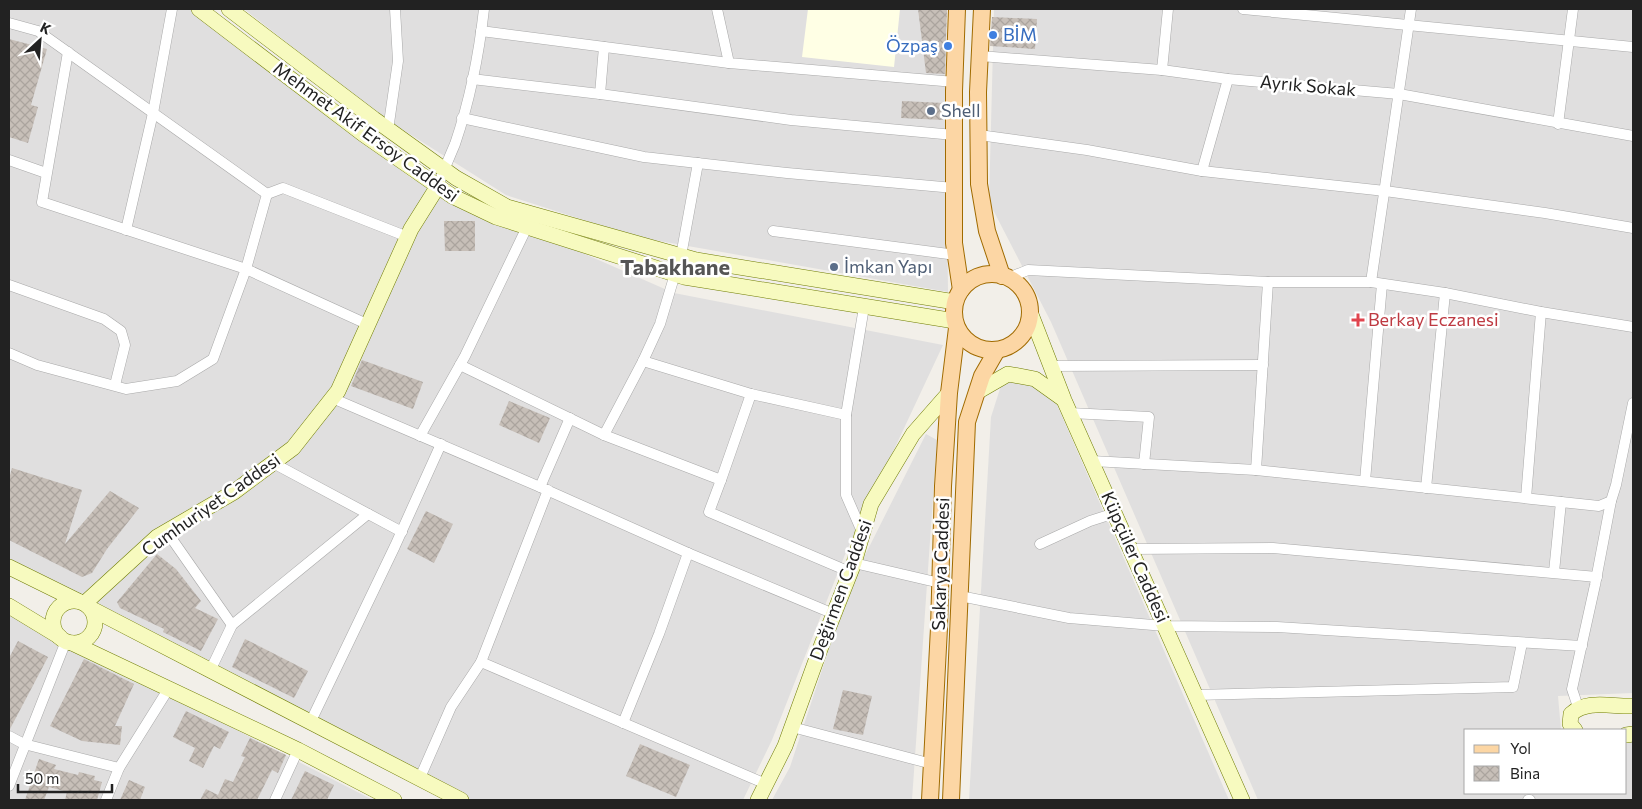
<svg xmlns="http://www.w3.org/2000/svg" width="1642" height="809" font-family="Commissioner,sans-serif">
<style>
.residential{fill:#e0dfdf}
.education{fill:#ffffe5}
.building{fill:url(#building-cross-hatch)}
.lines{fill:none;stroke-linecap:round;stroke-linejoin:round}
.street-casing{stroke:#a9a9a9;stroke-width:11}
.secondary-casing{stroke:#707d05;stroke-width:16}
.primary-casing{stroke:#a06b00;stroke-width:18}
.street{stroke:#fff;stroke-width:10}
.secondary{stroke:#f7fabf;stroke-width:15}
.primary{stroke:#fcd6a4;stroke-width:16}
.shop-dot{fill:#3f7fe0;stroke:#fff;stroke-width:2}
.service-dot{fill:#5c6f8a;stroke:#fff;stroke-width:2}
.health-dot{fill:#e0444e;stroke:#fff;stroke-width:2}
.labels{text-anchor:middle;stroke-width:5;stroke-linejoin:round;paint-order:stroke}
.shop-label{font-size:18px;fill:#366cbe;stroke:#fff;text-anchor:start}
.street-label{font-size:18px;fill:#222;stroke:#fff}
.service-label{font-size:18px;fill:#4e5e75;stroke:#fff;text-anchor:start}
.health-label{font-size:18px;fill:#be3a42;stroke:#fff;text-anchor:start}
.district-label{font-size:22px;font-weight:bold;fill:#555;stroke:#fff}
</style>
<defs>
<pattern id="building-cross-hatch" width="8" height="8" patternUnits="userSpaceOnUse" patternTransform="scale(1.25)"><rect width="8" height="8" fill="#c7bfb8"/><path d="M0 0l8 8M0 8l8-8" fill="none" stroke="#aba49e"/></pattern>
</defs>
<rect width="100%" height="100%" fill="#f2efe9"/>
<!-- residential -->
<g class="residential">
<path d="M9,9H194L411,178L674,293L943,345L846,552L772,740L743,800H471L9,563Z"/>
<path d="M244,9H947L945,30L948,292L637,237L506,195L378,114Z"/>
<path d="M994,9H1633V693L1558,696L1561,730H1466V793H1626V737H1633V800H1258L1051,322L989,202Z"/>
<path d="M1027,369L1048,384L1229,800H969L991,417L1005,373Z"/>
<path d="M926,434L937,440L912,800H772L790,767L850,585Z"/>
<path d="M9,613L373,800H9Z"/>
</g>
<!-- education -->
<path class="education" d="M808,9H900L894,67L802,57Z"/>
<!-- building -->
<g class="building">
<path d="M918,9H947L945,74L926,73Z"/>
<path d="M992,17L1037,19L1035,49L990,46Z"/>
<path d="M9,39L47,49L31,105L38,107L28,143L9,137Z"/>
<path d="M902,101L944,103L943,120L901,118Z"/>
<path d="M444,221H475V251H445Z"/>
<path d="M362,360L423,382L413,409L351,386Z"/>
<path d="M509,401L550,418L539,443L499,425Z"/>
<path d="M12,468L82,490L65,544L110,491L139,508L107,549L92,573L82,577L9,540V479Z"/>
<path d="M426,511L453,524L434,563L407,549Z"/>
<path d="M157,554L176,569L201,601L195,608L218,619L201,651L163,632L164,629L120,608L117,602Z"/>
<path d="M245,639L308,671L294,698L232,667Z"/>
<path d="M18,641L48,657L10,729L9,658Z"/>
<path d="M84,659L134,684L115,726H122L120,745L82,741L50,726Z"/>
<path d="M843,690L872,696L863,735L833,729Z"/>
<path d="M186,711L229,732L220,749L214,746L203,768L189,761L195,748L173,737Z"/>
<path d="M250,738L286,755L278,773L272,770L257,800H200L206,789L218,795L225,779L233,782L245,757L241,756Z"/>
<path d="M640,744L690,765L676,797L626,776Z"/>
<path d="M39,759L56,765L54,769L78,775L79,772L95,776L94,780L102,782L97,800H65L67,792L49,787L44,800H25Z"/>
<path d="M305,771L334,785L327,800H291Z"/>
<path d="M129,780L145,787L140,800H120Z"/>
</g>
<g class="lines">
<defs>
<g id="street">
<path d="M717,9L729,63L955,82"/>
<path d="M1243,9L1633,47"/>
<path d="M9,23L38,31L267,194L246,269L213,359L177,381L126,389L37,365L9,353"/>
<path d="M481,31L729,63"/>
<path d="M68,52L42,202L246,269L369,325"/>
<path d="M980,56L1162,70L1228,79L1399,94L1633,136"/>
<path d="M1162,70L1168,9"/>
<path d="M472,79L600,94L791,120L954,135"/>
<path d="M600,94L604,47"/>
<path d="M462,118L644,157L787,173L954,188"/>
<path d="M1558,124L1573,9"/>
<path d="M388,130L398,61L395,9"/>
<path d="M979,135L1087,150L1202,171L1385,191L1545,213L1633,228"/>
<path d="M9,160L46,173"/>
<path d="M1202,171L1228,79"/>
<path d="M438,186C443,172 449,158 455,144C470,100 479,54 484,9"/>
<path d="M267,194L283,188L408,237"/>
<path d="M126,230L153,113L172,9"/>
<path d="M773,231L956,255"/>
<path d="M681,256L698,163"/>
<path d="M1008,278L1028,270L1268,282H1371L1445,293L1541,312L1633,327"/>
<path d="M1371,282L1411,9"/>
<path d="M9,285L104,319L121,331L125,345L115,385"/>
<path d="M643,361L751,394L846,415"/>
<path d="M460,365L604,435L721,480L709,512L850,572"/>
<path d="M1050,366L1263,365"/>
<path d="M332,398L540,487L688,553L834,614"/>
<path d="M1070,413L1149,417L1144,464"/>
<path d="M604,435L643,361L660,324L675,274"/>
<path d="M420,436L465,356L527,227"/>
<path d="M1092,461L1256,470L1599,506L1611,501L1616,485L1633,403"/>
<path d="M273,463L402,532"/>
<path d="M1256,470L1268,282"/>
<path d="M721,480L751,394"/>
<path d="M1365,481L1382,284"/>
<path d="M540,487L570,418"/>
<path d="M1426,488L1445,293"/>
<path d="M1526,498L1541,312"/>
<path d="M167,532L232,625"/>
<path d="M863,534L846,495V415L864,307"/>
<path d="M1040,544L1090,521L1115,513"/>
<path d="M1131,549L1273,548L1597,577"/>
<path d="M854,563L940,583"/>
<path d="M1554,572L1561,502"/>
<path d="M960,596L1069,618L1165,626L1277,627L1582,646"/>
<path d="M481,662L766,784"/>
<path d="M210,671L232,625L368,514"/>
<path d="M1196,695L1513,687L1522,643"/>
<path d="M1578,707L1572,689L1595,585L1611,501"/>
<path d="M310,723L395,546L441,444"/>
<path d="M623,723L659,634L688,553"/>
<path d="M792,727L932,764"/>
<path d="M9,736L24,744L119,768"/>
<path d="M419,780L451,707L481,662L548,490"/>
<path d="M9,786L66,641"/>
<path d="M106,800L119,768L169,688"/>
<path d="M275,800L298,750"/>
<path d="M1528,800H1530"/>
</g>
<g id="secondary">
<path d="M199,9L363,134L419,173L452,196L496,217L684,277L955,321"/>
<path d="M229,9L374,119L456,178L507,207L696,260L955,302"/>
<path d="M1030,312L1064,400L1242,800"/>
<path d="M977,392L1008,374L1035,379L1063,399"/>
<path d="M9,567L78,601"/>
<circle cx="74" cy="622" r="21"/>
<path d="M85,603L157,537L234,492L293,448L338,391L411,229L438,186"/>
<path d="M9,606L60,637"/>
<path d="M90,608L461,800"/>
<path d="M72,643L298,750L394,800"/>
<path d="M1575,730L1570,724L1571,714C1587,699 1612,707 1633,706"/>
<path d="M1626,735L1633,734"/>
<path d="M758,800L785,746L822,644L854,563L871,504L913,434L949,393"/>
</g>
<g id="primary">
<path d="M957,9L954,91V243L961,290"/>
<path d="M982,9L978,92L979,184L987,231L1002,276"/>
<circle cx="992" cy="312" r="38"/>
<path d="M930,800L939,628L943,486L949,393L957,328"/>
<path d="M951,800L967,422L982,376L997,350"/>
</g>
</defs>
<!-- street casing -->
<use href="#street" class="street-casing"/>
<!-- secondary casing -->
<use href="#secondary" class="secondary-casing"/>
<!-- primary casing -->
<use href="#primary" class="primary-casing"/>
<!-- street -->
<use href="#street" class="street"/>
<!-- secondary -->
<use href="#secondary" class="secondary"/>
<!-- primary -->
<use href="#primary" class="primary"/>
</g>
<!-- markers -->
<g class="shop-dot">
<circle cx="993" cy="35" r="5"/>
<circle cx="948" cy="46" r="5"/>
</g>
<g class="service-dot">
<circle cx="931" cy="111" r="5"/>
<circle cx="834" cy="267" r="5"/>
</g>
<path class="health-dot" d="M1355.5 312.5h5v5h5v5h-5v5h-5v-5h-5v-5h5z"/>
<g class="labels">
<!-- shop labels -->
<g class="shop-label">
<text x="1003" y="41">BİM</text>
<text x="938" y="52" text-anchor="end">Özpaş</text>
</g>
<!-- street labels -->
<g class="street-label">
<text transform="translate(1308 86) rotate(5)" y="6">Ayrık Sokak</text>
<text transform="translate(366 132) rotate(36)" y="6">Mehmet Akif Ersoy Caddesi</text>
<text transform="translate(211 505) rotate(-35)" y="6">Cumhuriyet Caddesi</text>
<text transform="translate(1135 557) rotate(66)" y="6">Küpçüler Caddesi</text>
<text transform="translate(941 564) rotate(-88)" y="6">Sakarya Caddesi</text>
<text transform="translate(841 590) rotate(-70)" y="6">Değirmen Caddesi</text>
</g>
<!-- service labels -->
<g class="service-label">
<text x="941" y="117">Shell</text>
<text x="844" y="273">İmkan Yapı</text>
</g>
<!-- health labels -->
<g class="health-label">
<text x="1368" y="326">Berkay Eczanesi</text>
</g>
<!-- district labels -->
<g class="district-label">
<text x="675" y="275">Tabakhane</text>
</g>
</g>
<!-- border -->
<rect width="1642" height="809" fill="none" stroke="#222222" stroke-width="20"/>
<!-- legend -->
<rect x="1464" y="729" width="162" height="65" fill="#ffffff" stroke="#a7a7a7"/>
<rect x="1474" y="745" width="25" height="8" fill="#fcd6a4" stroke="#a7a7a7"/>
<text x="1510" y="754" font-size="15" fill="#222222">Yol</text>
<rect x="1474" y="766" width="25" height="15" fill="url(#building-cross-hatch)" stroke="#a7a7a7"/>
<text x="1510" y="779" font-size="15" fill="#222222">Bina</text>
<!-- north arrow -->
<g transform="translate(40 40) rotate(26)" stroke="#ffffff" stroke-width="4" paint-order="stroke">
<path d="M0-4L9 19L0 12L-9 19Z" fill="#222222"/>
<text y="-8" font-size="14" font-weight="bold" text-anchor="middle" fill="#222222">K</text>
</g>
<!-- scale -->
<path d="M18 784v8h94v-8" fill="none" stroke="#222222" stroke-width="2.5"/>
<text x="25" y="784" font-size="15" fill="#222222" stroke="#ffffff" stroke-width="4" paint-order="stroke">50 m</text>
</svg>
